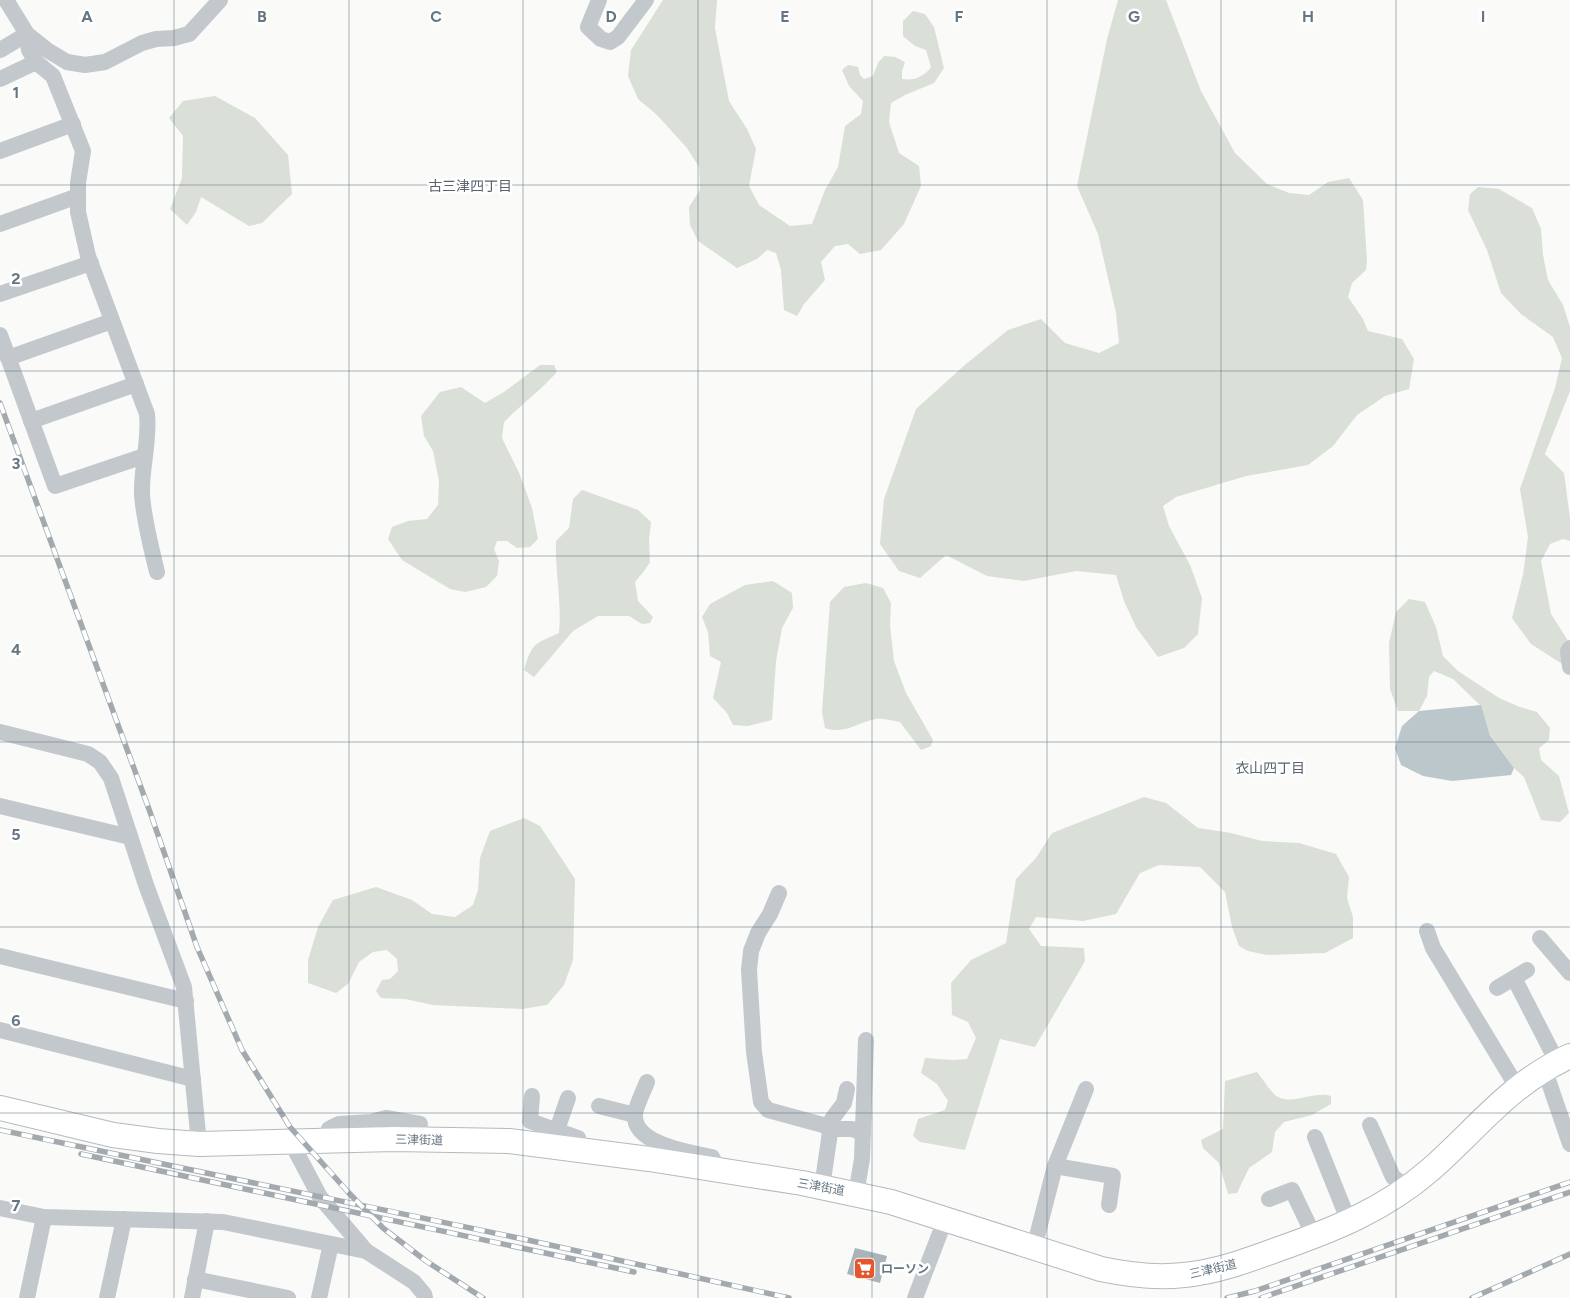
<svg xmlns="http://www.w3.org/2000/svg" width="1570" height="1298" font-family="Figtree,'Noto Sans JP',sans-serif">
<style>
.green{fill:#dadfd7}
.water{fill:#bbc7cb}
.building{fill:#aab3b9}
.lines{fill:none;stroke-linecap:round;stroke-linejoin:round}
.secondary-casing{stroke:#b3babf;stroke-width:26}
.street{stroke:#c3c8cc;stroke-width:16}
.secondary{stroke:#fff;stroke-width:24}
.rail-casing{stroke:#a2aab0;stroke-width:5.5}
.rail{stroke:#fff;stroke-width:4;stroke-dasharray:11;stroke-linecap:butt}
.grid{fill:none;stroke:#657683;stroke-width:1;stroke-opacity:0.55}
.labels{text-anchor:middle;stroke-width:5;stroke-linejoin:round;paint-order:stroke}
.street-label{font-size:12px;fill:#657683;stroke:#fff}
.poi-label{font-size:12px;font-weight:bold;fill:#657683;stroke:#fff;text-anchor:start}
.neighbourhood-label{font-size:14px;fill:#57646e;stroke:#fff}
.grid-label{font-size:16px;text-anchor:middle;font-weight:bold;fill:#657683;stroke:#fff;stroke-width:5;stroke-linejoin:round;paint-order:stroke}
</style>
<rect width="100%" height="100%" fill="#fafaf8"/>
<!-- green -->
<g class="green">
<path d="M663,0H717L715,28L729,101L747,129L756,149L749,186L759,205L790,226L812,224L825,190L838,167L845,126L861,114L863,101L849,86L842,70L848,65L858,67L860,75L864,79L873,76L878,63L884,56L895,57L905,62L902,71V79C914,81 924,77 931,67L926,50L915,46L903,36V21L913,11L925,14L934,27L944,68L934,83L905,95L891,103L889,122L899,153L919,166L921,186L904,224L881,250L860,254L848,244L835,246L821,262L825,280L804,304L797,316L784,310L781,270L776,253L767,250L757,259L737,268L698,241L690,225L689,207L700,190L699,167L687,148L657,115L638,99L628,76L631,50Z"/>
<path d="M1118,0H1166L1201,91L1235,153L1267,184L1289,193L1309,195L1328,182L1349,178L1363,200L1367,260L1366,270L1352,283L1348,297L1363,319L1368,331L1402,339L1414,359L1409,389L1385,396L1357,415L1333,446L1308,465L1246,476L1176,497L1163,506L1169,526L1190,565L1202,598L1198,634L1184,648L1158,657L1136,627L1124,601L1116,575L1076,571L1024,581L987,576L946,555L920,578L899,571L880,544L884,499L916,409L966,364L1008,330L1041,319L1065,343L1099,353L1119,343L1116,313L1098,234L1077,186L1107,39Z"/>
<path d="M215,96L255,118L288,155L292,194L262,223L249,226L201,197L196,212L187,225L170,209L182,178L183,136L169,118L183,101Z"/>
<path d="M1478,187L1499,189L1532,208L1541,229L1543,255L1548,280L1563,305L1570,327V391L1545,454L1564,473L1570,518V541L1563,539L1550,544L1541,561L1551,614L1570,644V669L1531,644L1512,618L1523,575L1528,537L1520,489L1555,388L1562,358L1553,337L1521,314L1501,293L1487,250L1468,210L1470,194Z"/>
<path d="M540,365H554L557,372C541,390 521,405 504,422L502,438L520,475L532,508L538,539L530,547L517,548L507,541H497L494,549L499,561L497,576L486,587L465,592L450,589L402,560L388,539L392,527L408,521L427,519L438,505L439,481L433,451L424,436L421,416L440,392L461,387L485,403L504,392Z"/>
<path d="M582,490L638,510L651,522L649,540L650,562L644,571L635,582L638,601L653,617L650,623L642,624L629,616H598L573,631L534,677L524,670C532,643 534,644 559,633C562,603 555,572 556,541L569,528L573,499Z"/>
<path d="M773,581L792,593L793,608L782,628L776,661L772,720L748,726L733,725L727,713L713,698L721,662L710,656L708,632L702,617L710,604L745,585Z"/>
<path d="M866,583L883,588L891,603L890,625L894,661L906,693L933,740L931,746L921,750L900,722C893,721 883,718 876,719C858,722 844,735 825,728L822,712L830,602L844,587Z"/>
<path d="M1409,599L1425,602L1436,627L1443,656L1458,671L1499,698L1520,707L1537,712L1550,728L1549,740L1539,748L1541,760L1559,776L1569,813L1560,822L1541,820L1524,777L1514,768L1490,734L1481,706L1453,679L1434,671L1429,677L1427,696L1419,711H1398L1390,689L1389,643L1396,612Z"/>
<path d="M1144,797L1166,803L1198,828L1231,833L1262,841L1299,843L1336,854L1349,877L1347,898L1353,917V938L1325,953L1267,955L1248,951L1239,946L1232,927L1225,892L1200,867L1159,865L1140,873L1116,914L1083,921L1036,917L1029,929L1041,946L1084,948L1085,961L1035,1047L1000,1039L965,1150L920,1142L913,1136L918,1119L945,1110L948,1101L937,1084L921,1073L925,1058L953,1060L967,1059L976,1038L968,1022L952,1015L951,983L971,960L1006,943L1016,879L1036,858L1052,833Z"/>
<path d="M524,818L540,826L575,879L573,960L564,985L547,1005L522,1009L433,1005L405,999L381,998L376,991L382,980L390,979L398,971L397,959L387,950L373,952L359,962L348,984L336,993L308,983V960L318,927L333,900L376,887L412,900L432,914L455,917L473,905L478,890L480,858L490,831Z"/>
<path d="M1257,1072C1263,1079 1268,1088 1274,1094C1289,1108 1313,1090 1331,1096V1104L1312,1115L1284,1122L1275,1132L1272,1152L1249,1168L1237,1193L1228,1194L1219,1163L1203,1148L1201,1140L1223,1129L1225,1081Z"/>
</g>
<!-- water -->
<path class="water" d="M1481,705L1490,735L1514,768L1511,775L1452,781L1423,776L1401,765L1395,748L1402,726L1419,711Z"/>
<!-- building -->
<path class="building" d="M855,1248L887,1256L880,1283L847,1274Z"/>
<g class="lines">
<defs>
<path id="secondary" d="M0,1108L113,1135L158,1141L199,1144L394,1139L509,1141L649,1159L802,1183L891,1202L1101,1269C1129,1275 1157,1278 1184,1275C1216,1272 1246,1261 1276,1250C1333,1230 1384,1210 1430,1170C1478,1128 1509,1084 1570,1056"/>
</defs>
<!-- secondary casing -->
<use href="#secondary" class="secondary-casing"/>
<!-- street -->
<g class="street">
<path d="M6,0L27,34L29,50L36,62L53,76L83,151L78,183V212L88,256L147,414C150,440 141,468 142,495C144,521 151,547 157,572"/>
<path d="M599,0L588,27L601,39L610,42L618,37L646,0"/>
<path d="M0,50L27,34L47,50L67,62L85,65L105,62L142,43L156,39L174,38L189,34L220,0"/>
<path d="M0,79L36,62"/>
<path d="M0,151L73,124"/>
<path d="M0,224L78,196"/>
<path d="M0,294L91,263"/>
<path d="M0,335L55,486L144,456"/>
<path d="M8,358L112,321"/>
<path d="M31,421L136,384"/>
<path d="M1570,648L1568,651L1570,667"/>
<path d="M0,732L88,754L100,762L111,778L146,885L184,987L199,1144"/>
<path d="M0,806L130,837"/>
<path d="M779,893L770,914L758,933L751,951L749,970L754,1052L761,1102L768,1110L823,1125L831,1129H852L863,1133"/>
<path d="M1427,931L1433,948L1517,1087"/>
<path d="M1540,938L1570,973"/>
<path d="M0,956L186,1001"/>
<path d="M1514,978L1557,1062"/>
<path d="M1497,988L1527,970"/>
<path d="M0,1030L193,1079"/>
<path d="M1544,1068L1570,1144"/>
<path d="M647,1082C644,1090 635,1108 635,1115C633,1144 691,1153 712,1157L716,1165"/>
<path d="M532,1096L530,1121L578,1138L581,1150"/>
<path d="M599,1106L635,1115"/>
<path d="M1370,1125L1393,1177L1408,1188"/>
<path d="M557,1130L568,1098"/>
<path d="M1315,1137L1349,1222"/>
<path d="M323,1141L329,1129L339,1124L371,1122L386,1118L420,1124"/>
<path d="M291,1142L320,1197L366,1251L414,1282L424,1294L425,1298"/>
<path d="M1055,1166L1113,1176L1109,1205"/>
<path d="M822,1187L832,1119L844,1103L847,1089"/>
<path d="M856,1194L862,1159L866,1040"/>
<path d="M1269,1199L1292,1190L1314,1236"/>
<path d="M0,1208L44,1217L223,1222L366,1251"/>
<path d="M1034,1248L1055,1166L1086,1089"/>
<path d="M195,1279L288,1298"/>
<path d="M27,1298L44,1217"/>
<path d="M107,1298L124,1219"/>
<path d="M192,1298L207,1221"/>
<path d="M319,1298L331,1244"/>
<path d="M915,1298L945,1220"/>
</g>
<!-- secondary -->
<use href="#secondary" class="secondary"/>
<defs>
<g id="rail">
<path d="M0,403L150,812L197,947L242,1050L290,1127L348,1192L383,1228L426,1261L483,1298"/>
<path d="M0,1130L523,1239L789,1298"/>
<path d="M81,1154L634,1272"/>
<path d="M1227,1298L1255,1291L1570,1182"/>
<path d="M1261,1298L1570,1192"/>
<path d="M1472,1298L1570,1254"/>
</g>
</defs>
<!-- rail casing -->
<use href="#rail" class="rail-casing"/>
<!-- rail -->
<use href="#rail" class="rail"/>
</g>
<!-- grid -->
<path class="grid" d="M174,0V1298M349,0V1298M523,0V1298M698,0V1298M872,0V1298M1047,0V1298M1221,0V1298M1396,0V1298M0,185H1570M0,371H1570M0,556H1570M0,742H1570M0,927H1570M0,1113H1570"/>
<!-- icons -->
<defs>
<symbol id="supermarket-square" viewBox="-11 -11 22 22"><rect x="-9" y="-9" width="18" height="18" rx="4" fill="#e4572e" stroke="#fff"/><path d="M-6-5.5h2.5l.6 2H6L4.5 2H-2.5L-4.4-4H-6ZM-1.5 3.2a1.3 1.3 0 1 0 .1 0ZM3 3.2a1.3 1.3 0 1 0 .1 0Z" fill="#fff"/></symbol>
</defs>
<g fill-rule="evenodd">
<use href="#supermarket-square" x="852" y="1256" width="25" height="25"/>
</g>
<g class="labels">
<!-- street labels -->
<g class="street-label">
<text transform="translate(419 1140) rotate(1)" y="4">三津街道</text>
<text transform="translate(821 1187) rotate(10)" y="4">三津街道</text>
<text transform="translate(1213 1269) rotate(-13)" y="4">三津街道</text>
</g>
<!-- poi labels -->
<g class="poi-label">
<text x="881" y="1273">ローソン</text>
</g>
<!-- neighbourhood labels -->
<g class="neighbourhood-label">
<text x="470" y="191">古三津四丁目</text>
<text x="1270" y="773">衣山四丁目</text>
</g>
</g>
<g class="grid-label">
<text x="87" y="22">A</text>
<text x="262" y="22">B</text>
<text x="436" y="22">C</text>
<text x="611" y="22">D</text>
<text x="785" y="22">E</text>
<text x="959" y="22">F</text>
<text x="1134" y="22">G</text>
<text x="1308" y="22">H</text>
<text x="1483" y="22">I</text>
<text x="16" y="98">1</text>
<text x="16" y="284">2</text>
<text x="16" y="469">3</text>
<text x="16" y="655">4</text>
<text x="16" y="840">5</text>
<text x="16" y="1026">6</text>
<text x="16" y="1211">7</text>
</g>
</svg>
